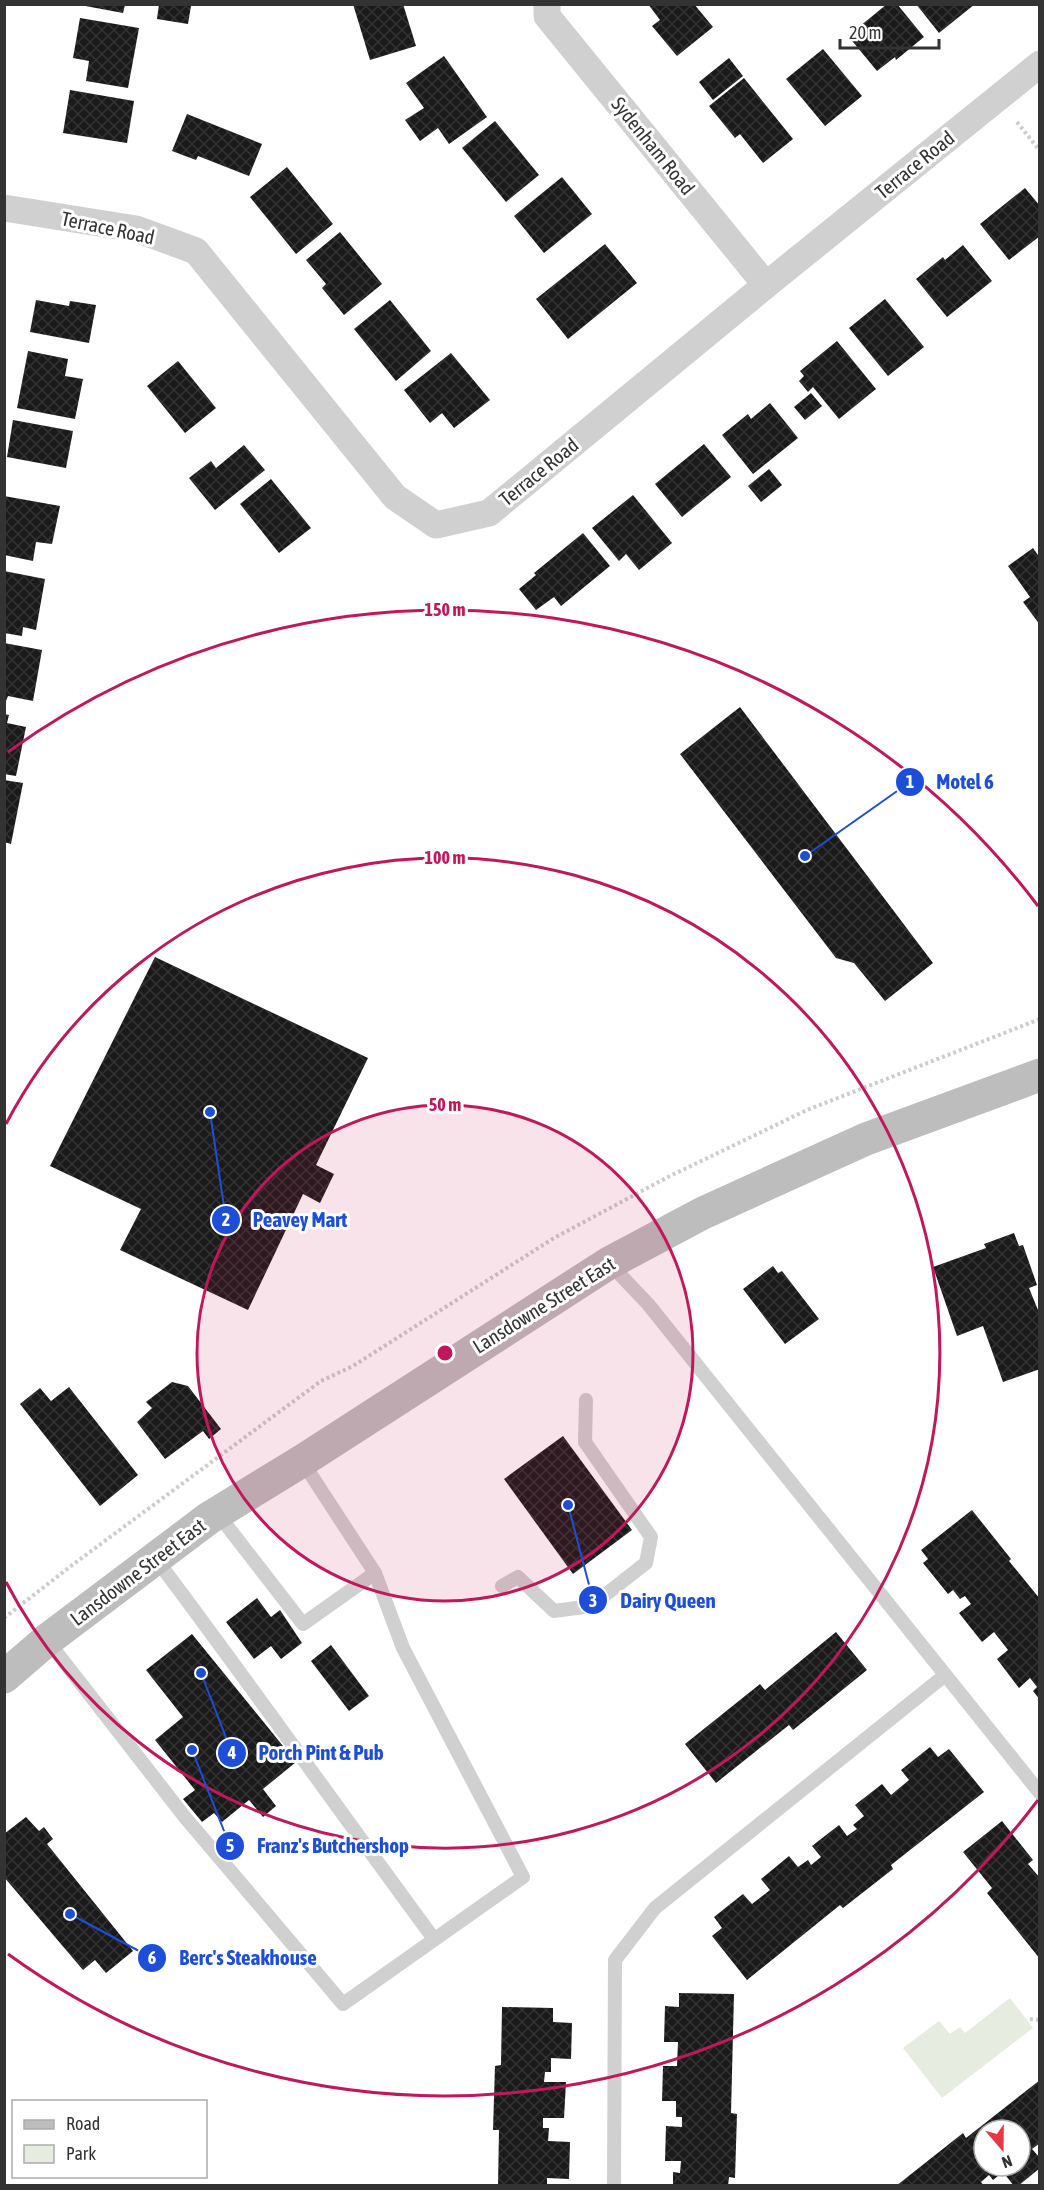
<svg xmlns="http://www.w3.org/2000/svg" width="1044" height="2190" font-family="'Asap Condensed',sans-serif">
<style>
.green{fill:#e6ecdf}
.building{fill:url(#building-cross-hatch);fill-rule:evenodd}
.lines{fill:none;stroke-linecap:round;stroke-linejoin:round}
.path{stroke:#cdcdcd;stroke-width:4;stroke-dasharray:3 3;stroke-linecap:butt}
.lane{stroke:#d0d0d0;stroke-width:14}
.street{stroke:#d0d0d0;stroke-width:27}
.secondary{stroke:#bdbdbd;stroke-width:33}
.ring{fill:none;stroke:#c2185b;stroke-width:3}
.labels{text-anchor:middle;stroke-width:6;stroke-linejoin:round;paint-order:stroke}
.street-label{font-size:20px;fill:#333;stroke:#fff}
.centre{fill:#c2185b;stroke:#fff;stroke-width:3}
.ring-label{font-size:18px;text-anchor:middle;font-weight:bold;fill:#c2185b;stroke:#fff;stroke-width:6;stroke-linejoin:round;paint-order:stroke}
.leader{fill:none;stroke:#1d4ed8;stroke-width:2}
.callout-dot{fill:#1d4ed8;stroke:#fff;stroke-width:2}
.mark-label{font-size:18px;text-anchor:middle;font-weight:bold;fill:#fff}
.callout-label{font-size:21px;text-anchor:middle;font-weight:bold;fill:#1d4ed8;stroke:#fff;stroke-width:6;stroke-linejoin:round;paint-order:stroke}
</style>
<defs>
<pattern id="building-cross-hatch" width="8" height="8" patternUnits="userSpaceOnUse" patternTransform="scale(1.5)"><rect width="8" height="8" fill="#1a1a1a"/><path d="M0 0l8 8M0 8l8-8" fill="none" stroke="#333"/></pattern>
</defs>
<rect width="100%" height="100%" fill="#fff"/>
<!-- green -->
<path class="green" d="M1010,1998L1033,2028L942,2098L903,2048L939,2021L950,2034L960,2027L965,2033Z"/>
<!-- building -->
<g class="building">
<path d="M159,4L191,6L188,24L157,19Z"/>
<path d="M353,4H403L416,46L370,60Z"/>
<path d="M648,4H694L713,27L677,56L652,26L660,20Z"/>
<path d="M887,4H897L924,37L896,60L895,57L877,71L848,36Z"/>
<path d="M916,4H975L939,33Z"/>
<path d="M80,5H125L123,13Z"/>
<path d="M80,18L139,28L128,88L86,81L89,61L73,58Z"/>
<path d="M823,49L862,96L825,126L786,79Z"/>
<path d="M444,56L487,117L449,144L438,128L420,141L405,120L424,108L406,83Z"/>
<path d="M729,58L743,76L713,100L699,82Z"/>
<path d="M744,78L793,139L763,163L740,134L735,138L709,106Z"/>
<path d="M70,90L134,101L127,143L63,133Z"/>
<path d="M187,114L262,144L249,176L198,156L196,160L172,151Z"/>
<path d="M495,121L539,175L506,202L462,148Z"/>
<path d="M287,167L333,224L296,254L250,197Z"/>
<path d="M562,177L592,214L544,253L514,216Z"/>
<path d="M1025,188L1040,206V236L1009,260L980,224Z"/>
<path d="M340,232L382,284L344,315L322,288L326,284L306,260Z"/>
<path d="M605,244L637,283L568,339L536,299Z"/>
<path d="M963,245L992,281L947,317L916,279L943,257L945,260Z"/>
<path d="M885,299L924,347L888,376L849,328Z"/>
<path d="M36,300L69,306L70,301L96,305L89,343L30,332Z"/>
<path d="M390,300L431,351L396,381L354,329Z"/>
<path d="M837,341L876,389L839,419L813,387L808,392L799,381L804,376L800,371Z"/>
<path d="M28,351L68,359L65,376L83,379L75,419L17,408Z"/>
<path d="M451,353L490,400L454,428L442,413L430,423L404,390Z"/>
<path d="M178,361L216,408L185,433L147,386Z"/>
<path d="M811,393L822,406L805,420L794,407Z"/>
<path d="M770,403L798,438L753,474L722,435L748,414L751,419Z"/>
<path d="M13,420L73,431L66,468L7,457Z"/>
<path d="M704,444L731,477L682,517L655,484Z"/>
<path d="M244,445L265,470L215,510L189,478L211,461L216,468Z"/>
<path d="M769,469L782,485L761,502L748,486Z"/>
<path d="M271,479L311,528L279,553L240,504Z"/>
<path d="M633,495L672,543L639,570L626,554L619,561L592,528Z"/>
<path d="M4,496L60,506L52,544L36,542L33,561L4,555Z"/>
<path d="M583,533L610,566L561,606L554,597L536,610L519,589L536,575L534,573Z"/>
<path d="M1033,548L1040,558V625L1023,602L1030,597L1008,566Z"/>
<path d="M4,571L45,579L36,630L23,627L22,636L4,633Z"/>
<path d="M4,643L42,650L33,701L8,696L4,706Z"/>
<path d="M740,707L933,963L885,1001L854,963L836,958L680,754Z"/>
<path d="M4,714L9,715L7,723L26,727L16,776L4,774Z"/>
<path d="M4,780L23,783L11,844L4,842Z"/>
<path d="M155,957L368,1058L316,1165L334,1174L320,1203L303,1194L248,1310L120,1250L141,1209L50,1166Z"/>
<path d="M1014,1233L1019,1246L1023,1245L1037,1285L1029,1288L1040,1315V1369L1003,1382L983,1326L957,1336L933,1267L986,1248L984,1244Z"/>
<path d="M773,1266L778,1273L782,1271L819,1319L785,1344L743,1289Z"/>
<path d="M172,1382L188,1386L221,1429L209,1439L203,1431L165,1459L137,1422L152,1408L146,1402Z"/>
<path d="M69,1387L138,1475L100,1506L20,1404L40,1388L51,1401Z"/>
<path d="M563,1436L632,1530L573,1574L504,1479Z"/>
<path d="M972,1510L1011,1559L1009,1561L1040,1599V1700L1033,1691L1037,1687L1030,1678L1019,1688L997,1659L1008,1650L994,1632L982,1642L959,1613L971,1604L965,1596L960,1599L953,1590L948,1594L923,1563L928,1559L921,1550Z"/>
<path d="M257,1598L271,1617L280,1610L302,1643L281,1659L271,1646L254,1659L226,1622Z"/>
<path d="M836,1632L867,1670L793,1730L789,1725L716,1783L685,1744L760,1684L765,1690Z"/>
<path d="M192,1634L296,1762L263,1789L276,1806L263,1817L249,1800L222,1822L214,1813L202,1822L183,1799L195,1790L155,1740L183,1717L146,1670Z"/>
<path d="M331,1645L369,1696L349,1711L311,1661Z"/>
<path d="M930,1747L938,1757L949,1749L984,1792L891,1865L893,1869L843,1908L840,1905L747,1980L712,1936L722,1928L714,1917L743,1894L752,1904L770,1890L761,1879L789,1856L798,1867L808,1860L811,1865L821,1857L812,1846L839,1825L847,1836L857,1829L853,1825L864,1816L855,1805L882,1784L891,1795L909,1780L901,1770Z"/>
<path d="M26,1817L39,1831L44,1827L53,1839L47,1844L133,1951L106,1973L95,1960L83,1970L4,1877V1834Z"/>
<path d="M1002,1821L1033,1860L1028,1864L1040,1878V1959L987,1893L992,1888L963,1852Z"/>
<path d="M679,1993L734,1994L731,2113L737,2114L735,2178L729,2177L728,2186H673V2172L680,2173L681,2161H665L666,2126L682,2127V2117H676V2101H662L663,2066H677L678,2042H664L665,2006L679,2007Z"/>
<path d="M502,2007L553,2008V2022L572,2023L571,2059L551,2058V2072H545L544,2082H566L564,2118H543V2128H549L548,2141L570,2142L569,2179L547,2178V2186H498L499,2130H493L495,2066L501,2065Z"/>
<path d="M1040,2080V2143L1032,2149L1040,2158V2168L1018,2186H1014L1003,2172L993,2180L989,2175L981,2182L984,2186H896L963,2133L966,2138ZM984,2130H1020V2166H984Z"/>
</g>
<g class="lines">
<!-- path -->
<g class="path">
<path d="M1017,122L1040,151"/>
<path d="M4,1618L71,1566L321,1381L353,1366L554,1238L668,1177L807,1110L1040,1019"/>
<path d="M1030,2019L1040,2020"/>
</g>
<!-- lane -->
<g class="lane">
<path d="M609,1263L648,1304L1040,1793"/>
<path d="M217,1513L303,1624L375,1573"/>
<path d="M156,1559C250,1684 341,1813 434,1939"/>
<path d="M502,1586L518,1577L554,1611L591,1606L646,1563L651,1537L585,1442L586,1400"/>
<path d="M47,1640L184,1816L343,2004L523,1877L403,1648L375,1573L302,1461"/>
<path d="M614,2186L615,1960L655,1908L944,1676"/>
</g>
<!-- street -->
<g class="street">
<path d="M547,4V16L766,285"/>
<path d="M4,208L136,229L196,251L395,497L436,525L489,513L766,285L1040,64"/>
</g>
<!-- secondary -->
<path class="secondary" d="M4,1677L47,1640L209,1518L302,1461L609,1263L703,1213L866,1139L1040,1075"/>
</g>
<!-- distance rings -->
<circle cx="445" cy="1353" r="248" fill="#c2185b" fill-opacity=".12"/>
<g class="ring">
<circle cx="445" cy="1353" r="248"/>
<path d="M6 1124A495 495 0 1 1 6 1582"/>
<path d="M1038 1800A743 743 0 0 1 8 1954M8 752A743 743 0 0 1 1038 906"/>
</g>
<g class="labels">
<!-- street labels -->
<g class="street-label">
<text transform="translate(653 146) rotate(51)" y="7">Sydenham Road</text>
<text transform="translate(915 165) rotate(-39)" y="7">Terrace Road</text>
<text transform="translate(108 228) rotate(12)" y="7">Terrace Road</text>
<text transform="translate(539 472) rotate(-39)" y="7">Terrace Road</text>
<text transform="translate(544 1305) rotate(-32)" y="7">Lansdowne Street East</text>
<text transform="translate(138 1572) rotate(-37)" y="7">Lansdowne Street East</text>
</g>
</g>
<circle cx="445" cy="1353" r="9" class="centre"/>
<g class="ring-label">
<text x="445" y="616">150 m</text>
<text x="445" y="864">100 m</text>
<text x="445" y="1111">50 m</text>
</g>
<!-- callouts -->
<path class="leader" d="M805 856L910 782M210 1112L226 1220M568 1505L593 1600M201 1673L232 1753M192 1750L230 1846M70 1914L152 1958"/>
<g class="callout-dot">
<circle cx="805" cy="856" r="6"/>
<circle cx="210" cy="1112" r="6"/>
<circle cx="568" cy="1505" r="6"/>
<circle cx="201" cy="1673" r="6"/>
<circle cx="192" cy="1750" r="6"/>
<circle cx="70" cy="1914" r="6"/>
<circle cx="910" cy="782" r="15"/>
<circle cx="226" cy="1220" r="15"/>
<circle cx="593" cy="1600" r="15"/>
<circle cx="232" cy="1753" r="15"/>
<circle cx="230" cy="1846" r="15"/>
<circle cx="152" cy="1958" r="15"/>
</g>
<g class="mark-label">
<text x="910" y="788">1</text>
<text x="226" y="1226">2</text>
<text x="593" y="1607">3</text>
<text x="232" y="1759">4</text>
<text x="230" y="1852">5</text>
<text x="152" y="1964">6</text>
</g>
<g class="callout-label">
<text x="965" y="789">Motel 6</text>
<text x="300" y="1227">Peavey Mart</text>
<text x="668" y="1608">Dairy Queen</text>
<text x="321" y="1760">Porch Pint &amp; Pub</text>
<text x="333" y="1853">Franz's Butchershop</text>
<text x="248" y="1965">Berc's Steakhouse</text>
</g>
<!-- border -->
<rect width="1044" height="2190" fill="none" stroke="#333333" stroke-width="12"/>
<!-- legend -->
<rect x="12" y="2100" width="195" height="78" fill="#ffffff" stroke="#adadad" stroke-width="1.5"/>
<rect x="24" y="2120" width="30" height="9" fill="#bdbdbd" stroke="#adadad" stroke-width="1.5"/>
<text x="66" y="2130" font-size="18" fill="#333333">Road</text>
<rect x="24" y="2145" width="30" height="18" fill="#e6ecdf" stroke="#adadad" stroke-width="1.5"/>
<text x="66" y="2160" font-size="18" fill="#333333">Park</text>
<!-- north arrow -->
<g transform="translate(1002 2148) rotate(160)"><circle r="28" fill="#ffffff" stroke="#adadad" stroke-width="1.5"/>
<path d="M0-4.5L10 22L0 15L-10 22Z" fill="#e63946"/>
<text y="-9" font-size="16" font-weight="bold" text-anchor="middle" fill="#333333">N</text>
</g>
<!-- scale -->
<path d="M840 39v9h99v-9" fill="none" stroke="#333333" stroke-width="3"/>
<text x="849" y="39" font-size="18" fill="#333333" stroke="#ffffff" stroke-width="4.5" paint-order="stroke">20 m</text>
</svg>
